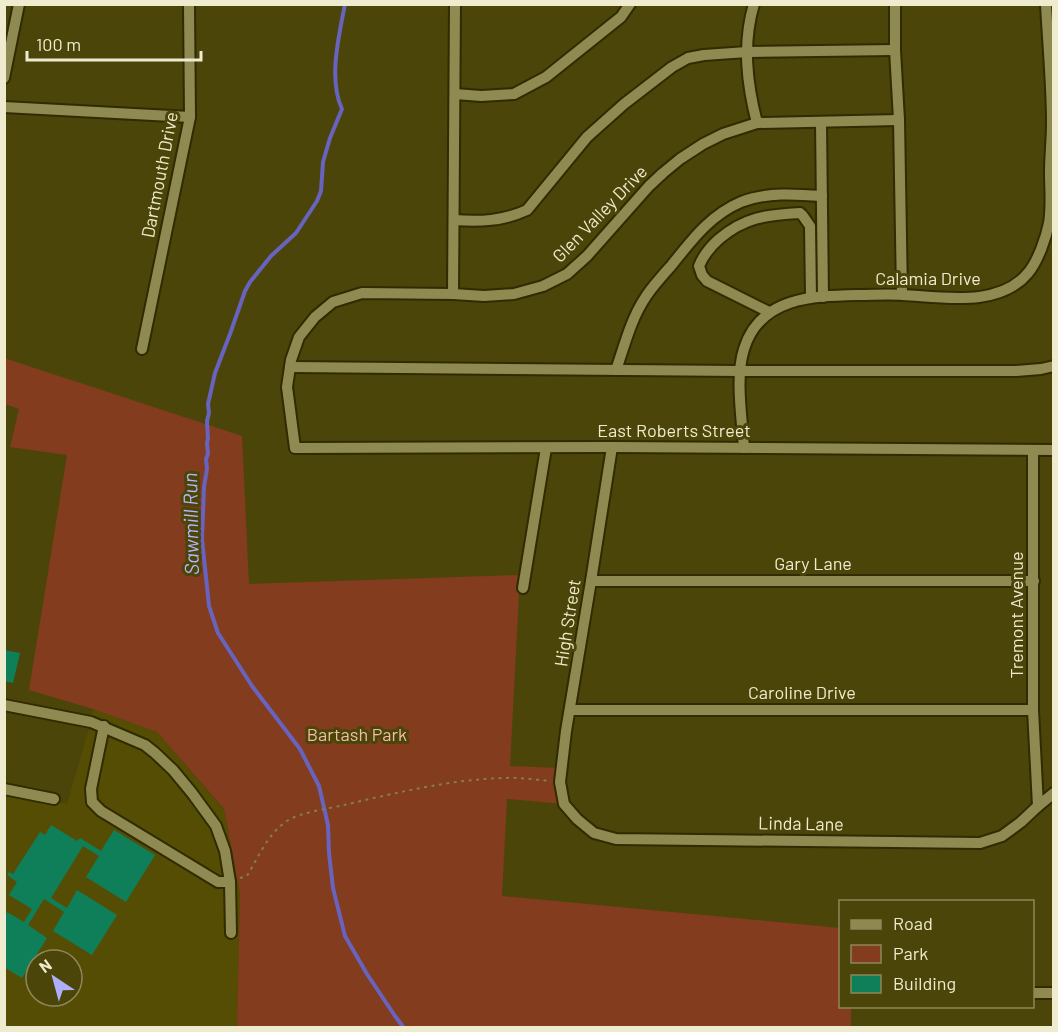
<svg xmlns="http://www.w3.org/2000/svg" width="1058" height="1032" font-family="Barlow,sans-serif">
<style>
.built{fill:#554d04;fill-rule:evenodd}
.green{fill:#833c1d}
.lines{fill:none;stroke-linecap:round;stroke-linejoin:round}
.stream{stroke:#6763be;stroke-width:4}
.building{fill:#0f7f59}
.minor-casing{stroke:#302b00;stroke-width:14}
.path{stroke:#847e4c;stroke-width:2;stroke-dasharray:3 4.5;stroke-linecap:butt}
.minor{stroke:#8f8952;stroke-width:10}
.labels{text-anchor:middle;stroke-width:6;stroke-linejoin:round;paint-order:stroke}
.street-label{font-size:18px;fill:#eeebce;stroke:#4c4509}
.park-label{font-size:18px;fill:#f2bda8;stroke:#4c4509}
.water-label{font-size:20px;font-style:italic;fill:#b5b7fe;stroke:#4c4509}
</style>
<rect width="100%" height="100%" fill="#4c4509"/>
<!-- built -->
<path class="built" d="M93,709L157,732L224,810L240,893L237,1027L5,1028V790L67,804L91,722ZM36,960H72V996H36Z"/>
<!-- green -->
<path class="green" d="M4,358L242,436L249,584L520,575L510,766L561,768L564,804L507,799L502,896L840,928V1006L851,1007V1027H237L240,893L224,809L157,732L93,709L29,690L67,455L10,447L19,409L5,404Z"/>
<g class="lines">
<!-- stream -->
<path class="stream" d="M345,4C339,36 328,79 342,109L330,138L323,162L321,191L317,201L296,233L271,256L250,282L245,291L230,334L215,373L208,404L209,413L207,421L208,439L207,443L208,454L206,459L207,469L204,487L202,539L209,606L218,633L252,686L300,749L319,786L328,825L329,853L333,888L345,936L367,974L395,1016L404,1028"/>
</g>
<!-- building -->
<g class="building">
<path d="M4,650L20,653L13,683L4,681Z"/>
<path d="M51,825L77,841L80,838L101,851L114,830L155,855L126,902L86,877L99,856L83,846L51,898L67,908L77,890L117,915L92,955L53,931L64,912L44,899L28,925L47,938L22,978L4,967V917L7,912L24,922L32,909L9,895L17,882L7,875L9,872L13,874L40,832L45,835Z"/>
</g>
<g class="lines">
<defs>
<g id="minor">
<path d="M754,4C742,44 747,84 757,123"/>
<path d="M895,4V50L899,120L902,294"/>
<path d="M4,78L19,4"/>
<path d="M455,94L481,96L514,94L546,77L621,17L630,4"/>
<path d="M4,107L190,117"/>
<path d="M899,120L757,123L723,134L703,144L680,159L663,173L649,186L587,256L567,274L543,286L514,294L484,296L453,294L362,293L333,302L315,317L299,337L291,360L287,387L295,448L612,447L1054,450"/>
<path d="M821,122L823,297"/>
<path d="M454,220C480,222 503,221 527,210L587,137L624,104L672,67L688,58L704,55L747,52L895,50"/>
<path d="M453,294L455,4"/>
<path d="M769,312L707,281L702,275L699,266C703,256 710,247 719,239C745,217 766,215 800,213L803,216L810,226L811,297"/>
<path d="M142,349L190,117L189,4"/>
<path d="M290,367L740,371H1016L1041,369L1054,366"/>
<path d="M616,370C624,347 631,319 645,298C652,287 662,276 671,266C691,241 710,215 741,202C766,192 796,194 822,196"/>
<path d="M612,447L591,581L566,731L560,782L564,804L577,819L594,833L616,839L980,843L1002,836L1021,822L1038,806L1033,710V451"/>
<path d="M744,448C742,419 735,377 744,349C760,297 812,296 858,295C873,295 888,294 903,295C942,297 999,308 1028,273C1038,261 1046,238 1049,223C1052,206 1050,189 1050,173C1050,156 1052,139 1052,123C1052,84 1048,44 1046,4"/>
<path d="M591,581H1034"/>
<path d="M523,588L546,448"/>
<path d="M4,705L91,722L145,745L155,753L173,770L192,793L216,826L225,851L230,882L231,933"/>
<path d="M570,710H1033"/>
<path d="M104,726L91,789L92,802L101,811L218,882H230"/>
<path d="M4,789L54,799"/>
<path d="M1038,806L1054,793"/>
<path d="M1032,993H1054"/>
</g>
</defs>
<!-- minor casing -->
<use href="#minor" class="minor-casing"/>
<!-- path -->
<path class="path" d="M240,878L247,876C258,858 268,833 287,821C301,812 327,809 344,805C396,793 451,779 505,778C520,777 536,780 551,781"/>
<!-- minor -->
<use href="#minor" class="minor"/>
</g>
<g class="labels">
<!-- street labels -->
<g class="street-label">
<text transform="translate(160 175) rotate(-79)" y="6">Dartmouth Drive</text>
<text transform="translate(600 214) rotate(-46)" y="6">Glen Valley Drive</text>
<text x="928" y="285">Calamia Drive</text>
<text x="674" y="437">East Roberts Street</text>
<text x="813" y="570">Gary Lane</text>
<text transform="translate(1017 615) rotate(-90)" y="6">Tremont Avenue</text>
<text transform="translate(568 623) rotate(-81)" y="6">High Street</text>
<text x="802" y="699">Caroline Drive</text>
<text transform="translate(801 824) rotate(1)" y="6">Linda Lane</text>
</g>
<!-- park labels -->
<g class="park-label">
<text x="357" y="741">Bartash Park</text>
</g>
<!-- water labels -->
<g class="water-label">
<text transform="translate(191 524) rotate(-91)" y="7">Sawmill Run</text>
</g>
</g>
<!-- border -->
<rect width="1058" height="1032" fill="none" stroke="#eeebce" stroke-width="12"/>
<!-- legend -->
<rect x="839" y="900" width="195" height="108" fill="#4c4509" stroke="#8d8758" stroke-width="1.5"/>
<rect x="851" y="920" width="30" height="9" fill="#8f8952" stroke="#8d8758" stroke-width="1.5"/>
<text x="893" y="930" font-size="18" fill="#eeebce">Road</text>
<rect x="851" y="945" width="30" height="18" fill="#833c1d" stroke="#8d8758" stroke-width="1.5"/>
<text x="893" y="960" font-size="18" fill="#eeebce">Park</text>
<rect x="851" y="975" width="30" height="18" fill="#0f7f59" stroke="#8d8758" stroke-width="1.5"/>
<text x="893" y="990" font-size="18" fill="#eeebce">Building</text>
<!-- north arrow -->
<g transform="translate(54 978) rotate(324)"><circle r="28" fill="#4c4509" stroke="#8d8758" stroke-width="1.5"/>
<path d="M0-4.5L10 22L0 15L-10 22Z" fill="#adaffb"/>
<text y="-9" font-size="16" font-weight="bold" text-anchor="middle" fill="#eeebce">N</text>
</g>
<!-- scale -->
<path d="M27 51v9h174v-9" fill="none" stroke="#eeebce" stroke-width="3"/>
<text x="36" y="51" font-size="18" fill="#eeebce" stroke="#4c4509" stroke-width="4.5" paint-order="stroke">100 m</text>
</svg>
